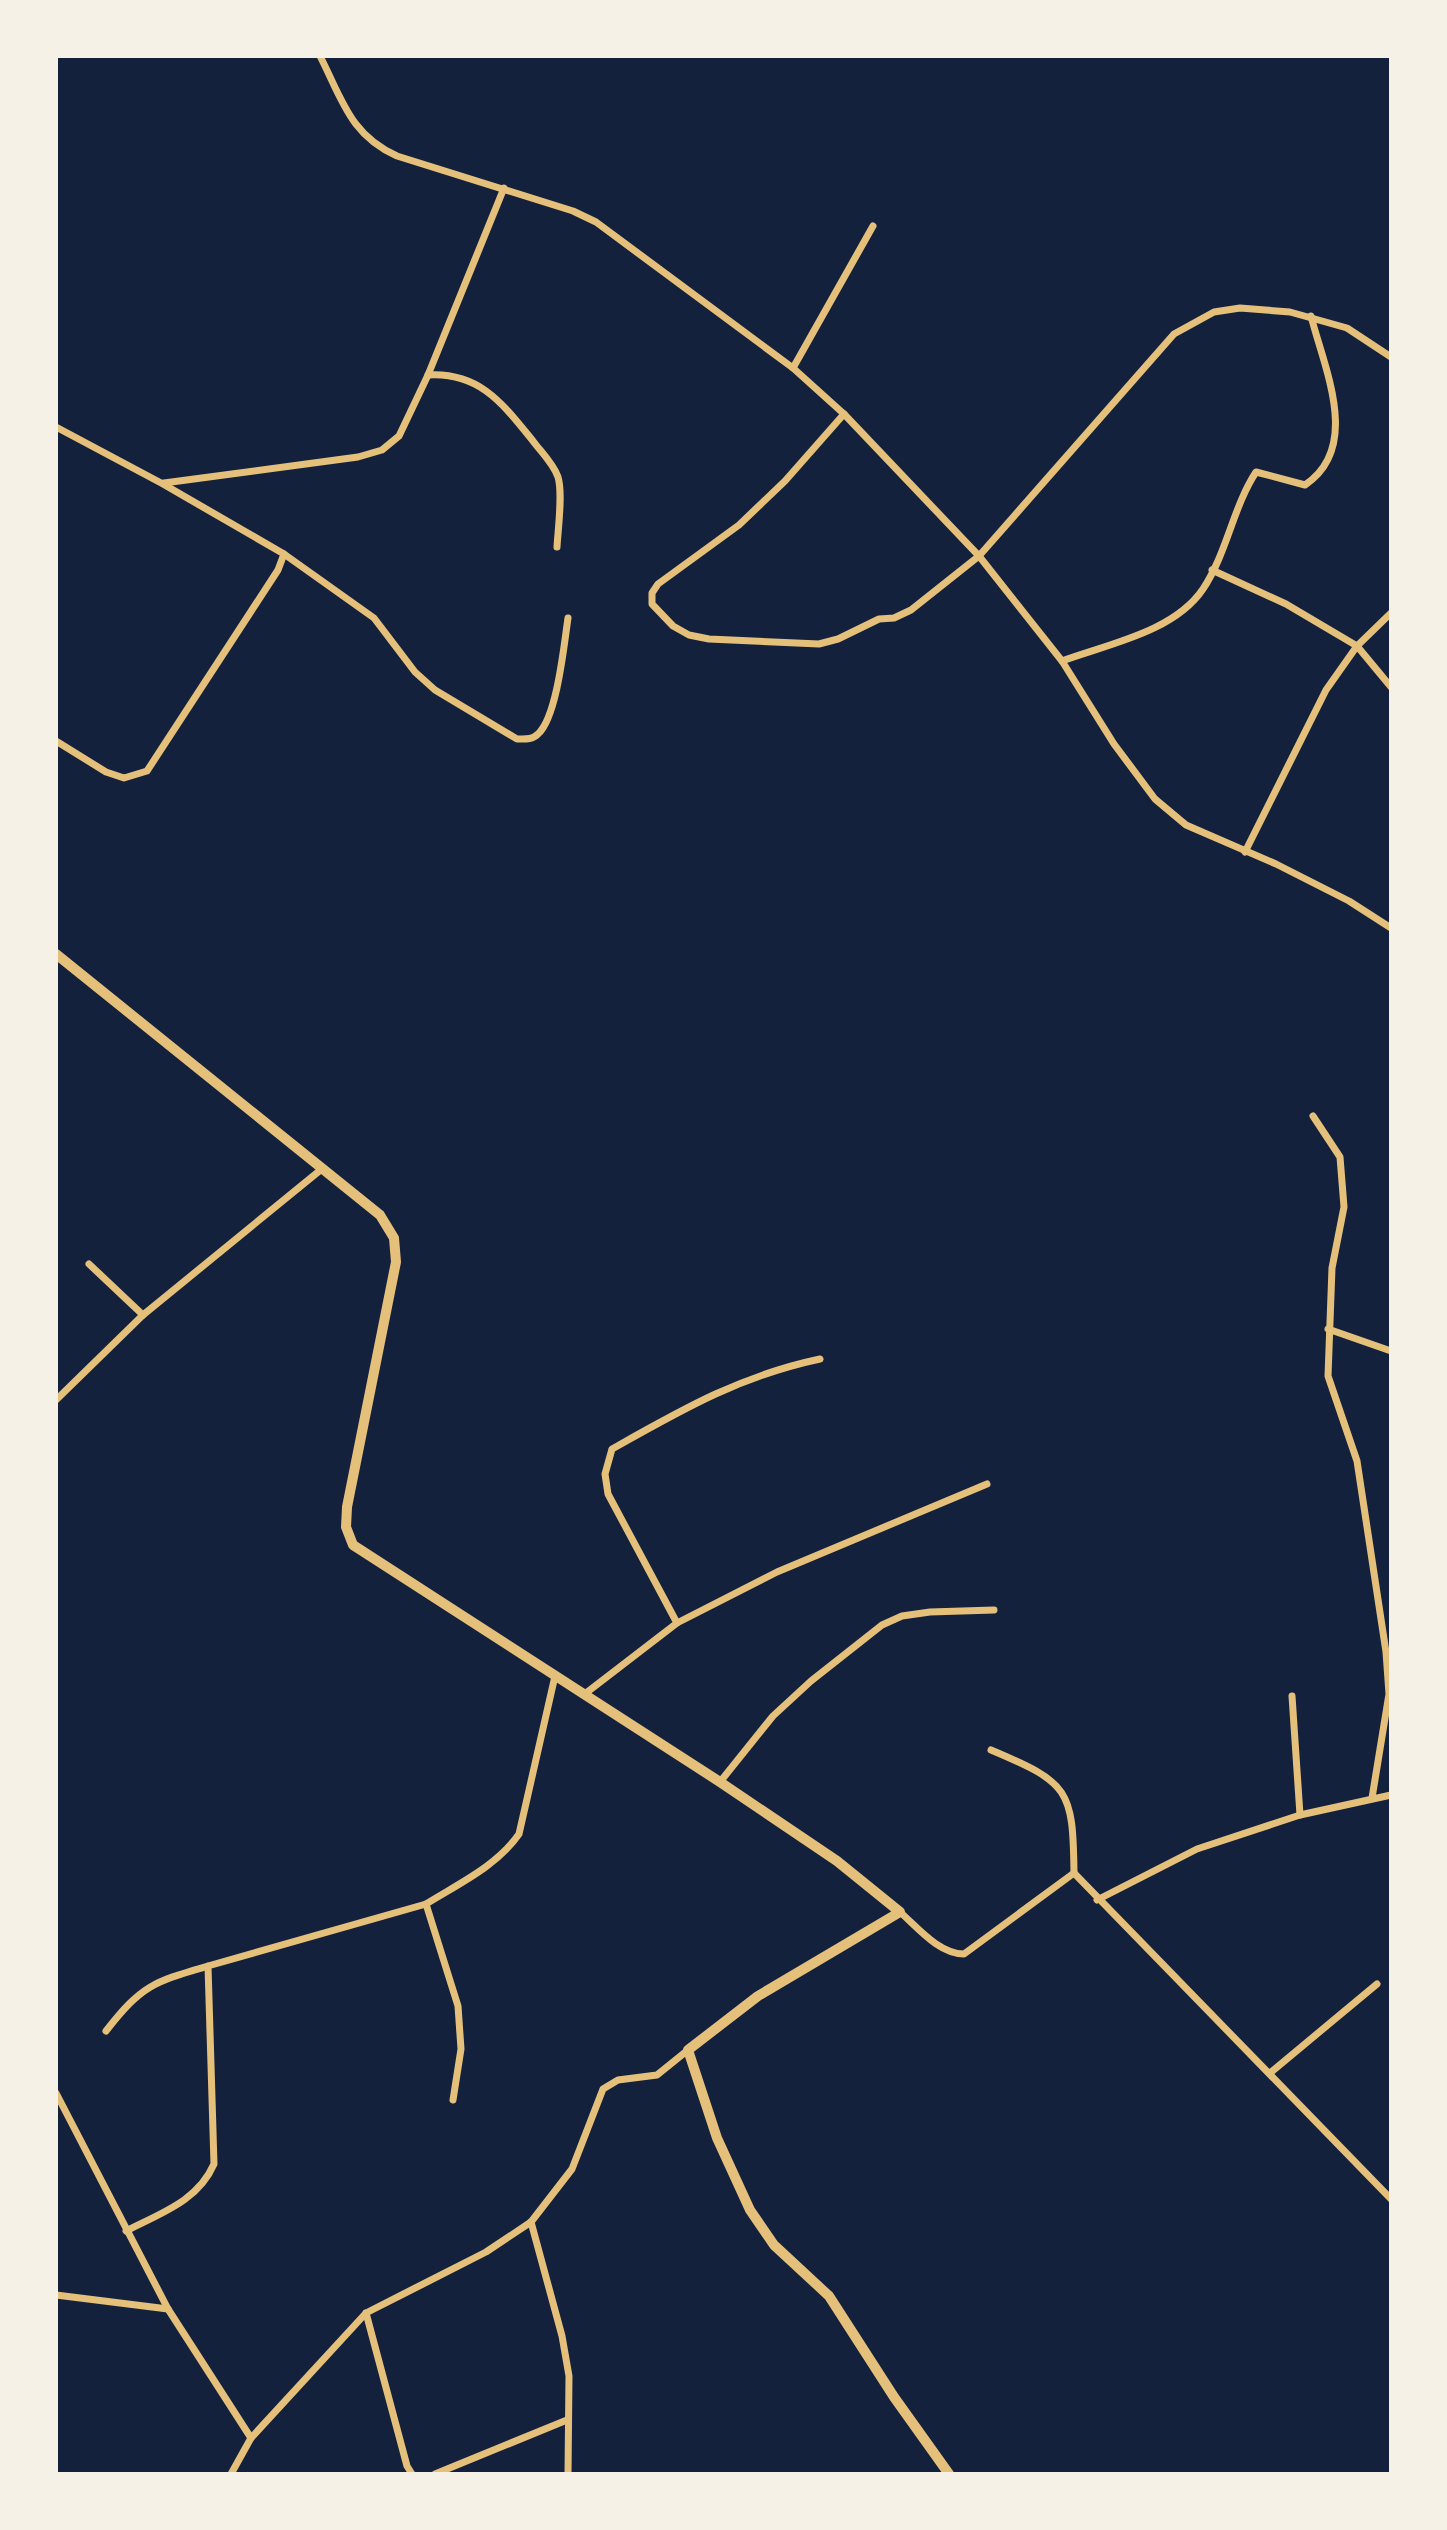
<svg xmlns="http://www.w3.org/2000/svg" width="1447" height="2530" font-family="Merriweather,serif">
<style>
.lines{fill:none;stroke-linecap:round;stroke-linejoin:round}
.minor{stroke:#e5c07b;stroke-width:7}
.tertiary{stroke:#e5c07b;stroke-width:10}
</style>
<rect width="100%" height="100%" fill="#14213d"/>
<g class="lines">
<!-- minor -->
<g class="minor">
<path d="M320,56C342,99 350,135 397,156L573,211L596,222L793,368L844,414L979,556L1062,661L1114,744L1155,799L1186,825L1276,864L1349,901L1391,928"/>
<path d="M793,368L873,226"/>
<path d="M428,375C480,372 503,404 533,441C541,452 553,463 558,477C563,493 558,529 557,547"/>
<path d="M844,414L785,481L739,525L658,584L652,593V604L673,626L689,635L709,639L819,644L838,639L879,619L894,618L911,610L979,556L1174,334L1214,312L1240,308L1290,312L1347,328L1391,357"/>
<path d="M56,427L163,484L284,554L278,570L147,771L124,778L106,772L56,741"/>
<path d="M164,483L358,457L382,450L399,436L428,375L504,188"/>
<path d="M284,554L374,618L415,672L435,690L517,739C525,739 532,740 538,734C557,717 564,645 568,618"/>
<path d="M1212,570L1286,604L1357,646L1391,613"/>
<path d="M1062,661C1108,644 1174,632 1203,589C1227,553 1233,507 1256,472L1305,485C1362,447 1324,368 1311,316"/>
<path d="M1245,852L1326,690L1357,646L1391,687"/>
<path d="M1313,1116L1340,1157L1344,1207L1332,1268L1328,1376L1357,1461L1386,1652L1389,1694L1372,1798"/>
<path d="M89,1264L143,1315"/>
<path d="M1328,1329L1391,1351"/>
<path d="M56,1400L143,1315L323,1168"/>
<path d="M677,1623L777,1572L987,1484"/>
<path d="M586,1693L677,1623L608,1494L605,1474L612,1449C683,1409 740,1376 820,1359"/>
<path d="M1292,1696L1300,1815"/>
<path d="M991,1750C1069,1783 1073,1789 1074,1873"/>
<path d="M720,1782L773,1716L811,1681L882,1625L902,1616L930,1612L994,1610"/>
<path d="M1097,1900L1197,1849L1300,1815L1391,1795"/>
<path d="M900,1912C918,1928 939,1954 964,1954L1074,1873L1391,2199"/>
<path d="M106,2031C142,1985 153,1982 208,1966"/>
<path d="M1270,2073L1377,1984"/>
<path d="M56,2093L168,2309L251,2438"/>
<path d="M453,2100L461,2049L458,2006L426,1904C458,1884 497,1866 519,1834L555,1676"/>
<path d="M531,2222L562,2336L569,2376L568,2474"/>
<path d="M126,2231C161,2213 198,2201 214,2164L208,1966L426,1904"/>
<path d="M56,2295L168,2309"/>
<path d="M366,2313L407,2466L412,2474"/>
<path d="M231,2474L251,2438L366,2313L486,2252L531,2222L572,2169L603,2089L618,2080L657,2075L688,2050"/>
<path d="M435,2474L567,2420"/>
</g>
<!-- tertiary -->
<path class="tertiary" d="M56,954L380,1215L394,1238L396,1262L347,1507L346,1527L353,1545L720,1782L837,1861L900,1912L758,1996L688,2050L717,2138L750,2210L774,2245L829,2296L894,2397L949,2474"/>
</g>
<!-- border -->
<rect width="1447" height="2530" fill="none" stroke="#f6f1e7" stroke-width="116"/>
</svg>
